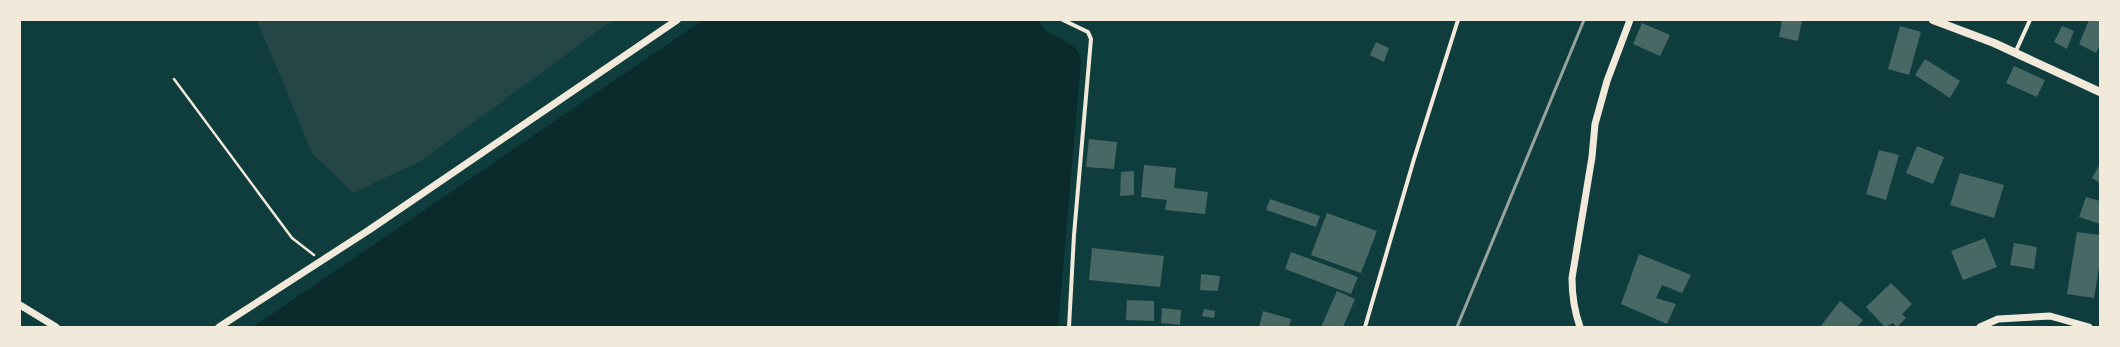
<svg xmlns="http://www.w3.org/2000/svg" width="2120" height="347" font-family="Helvetica,sans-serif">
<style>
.green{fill:#244646}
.water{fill:#0a2a2b}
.building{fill:#486865}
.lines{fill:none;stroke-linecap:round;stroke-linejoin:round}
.path{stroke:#f1e9da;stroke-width:2.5}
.minor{stroke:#f1e9da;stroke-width:4}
.tertiary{stroke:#f1e9da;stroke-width:7}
.secondary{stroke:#f1e9da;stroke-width:8}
.rail{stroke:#97a49c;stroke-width:3}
</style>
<rect width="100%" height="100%" fill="#0f3d3e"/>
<!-- green -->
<path class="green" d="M257,20H613L421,161L353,193L312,153Z"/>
<!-- water -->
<path class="water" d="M703,20H1038C1041,24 1043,28 1046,31C1058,39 1080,44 1081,61L1058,327H253Z"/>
<!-- building -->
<g class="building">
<path d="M1782,20H1802L1798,41L1779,37Z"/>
<path d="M2089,20H2100V48L2099,47L2096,53L2079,44Z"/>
<path d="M1642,23L1670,35L1660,56L1633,44Z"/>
<path d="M1900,26L1921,32L1909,75L1888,69Z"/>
<path d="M2062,26L2074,31L2067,49L2054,42Z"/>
<path d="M1376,42L1389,48L1384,62L1370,55Z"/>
<path d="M1925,59L1960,81L1950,98L1915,75Z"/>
<path d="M2014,66L2045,80L2037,97L2006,83Z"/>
<path d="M1089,139L1117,142L1114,169L1086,167Z"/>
<path d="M1917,146L1944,157L1933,184L1906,173Z"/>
<path d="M1879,150L1899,155L1886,200L1866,194Z"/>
<path d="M2100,164V183L2092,178Z"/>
<path d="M1144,165L1176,168L1174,188L1208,192L1205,214L1165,210L1167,200L1141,197Z"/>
<path d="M1134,171V195L1120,196L1121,172Z"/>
<path d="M1960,173L2004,185L1994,218L1950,205Z"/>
<path d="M2086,197L2100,201V224L2079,217Z"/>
<path d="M1270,199L1320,216L1316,227L1266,210Z"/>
<path d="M1327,213L1377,231L1361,273L1311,255Z"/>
<path d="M2077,232L2100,235V261L2094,298L2067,294Z"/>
<path d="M1985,238L1997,267L1963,280L1951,251Z"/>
<path d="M2014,243L2037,247L2034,269L2010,265Z"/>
<path d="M1092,248L1164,256L1160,287L1089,280Z"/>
<path d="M1291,252L1358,277L1351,294L1285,269Z"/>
<path d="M1639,254L1691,275L1682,293L1662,285L1656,298L1676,304L1667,324L1621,304Z"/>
<path d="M1201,274L1220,276L1218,291L1200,290Z"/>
<path d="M1891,283L1912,304L1902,314L1906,318L1897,327L1893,323L1885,327L1866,307Z"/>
<path d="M1337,291L1355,299L1343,327H1321Z"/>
<path d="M1127,300L1154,301V321L1126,320Z"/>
<path d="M1840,301L1863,320L1857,327H1820Z"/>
<path d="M1162,308L1181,310L1180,325L1161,323Z"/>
<path d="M1204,309L1215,311L1214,318L1202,316Z"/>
<path d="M1263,311L1291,319L1289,327H1259Z"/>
</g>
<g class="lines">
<!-- path -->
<path class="path" d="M174,79L292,238L314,255"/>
<!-- minor -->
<g class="minor">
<path d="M1063,20L1088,32L1091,39L1074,235L1069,327"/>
<path d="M2015,53L2030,20"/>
<path d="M1365,327L1414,159L1458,20"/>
</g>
<!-- tertiary -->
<g class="tertiary">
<path d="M20,305L56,327"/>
<path d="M219,327L369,230L677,20"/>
<path d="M1580,327C1574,310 1572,296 1572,278L1592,157L1595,124L1607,81L1630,20"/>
<path d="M1980,327L1998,319L2050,316L2089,327"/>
</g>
<!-- secondary -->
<path class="secondary" d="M1933,20L1994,43L2100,92"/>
<!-- rail -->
<path class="rail" d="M1457,327L1584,20"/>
</g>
<!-- border -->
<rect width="2120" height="347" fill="none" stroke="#f1e9da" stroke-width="42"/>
</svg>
